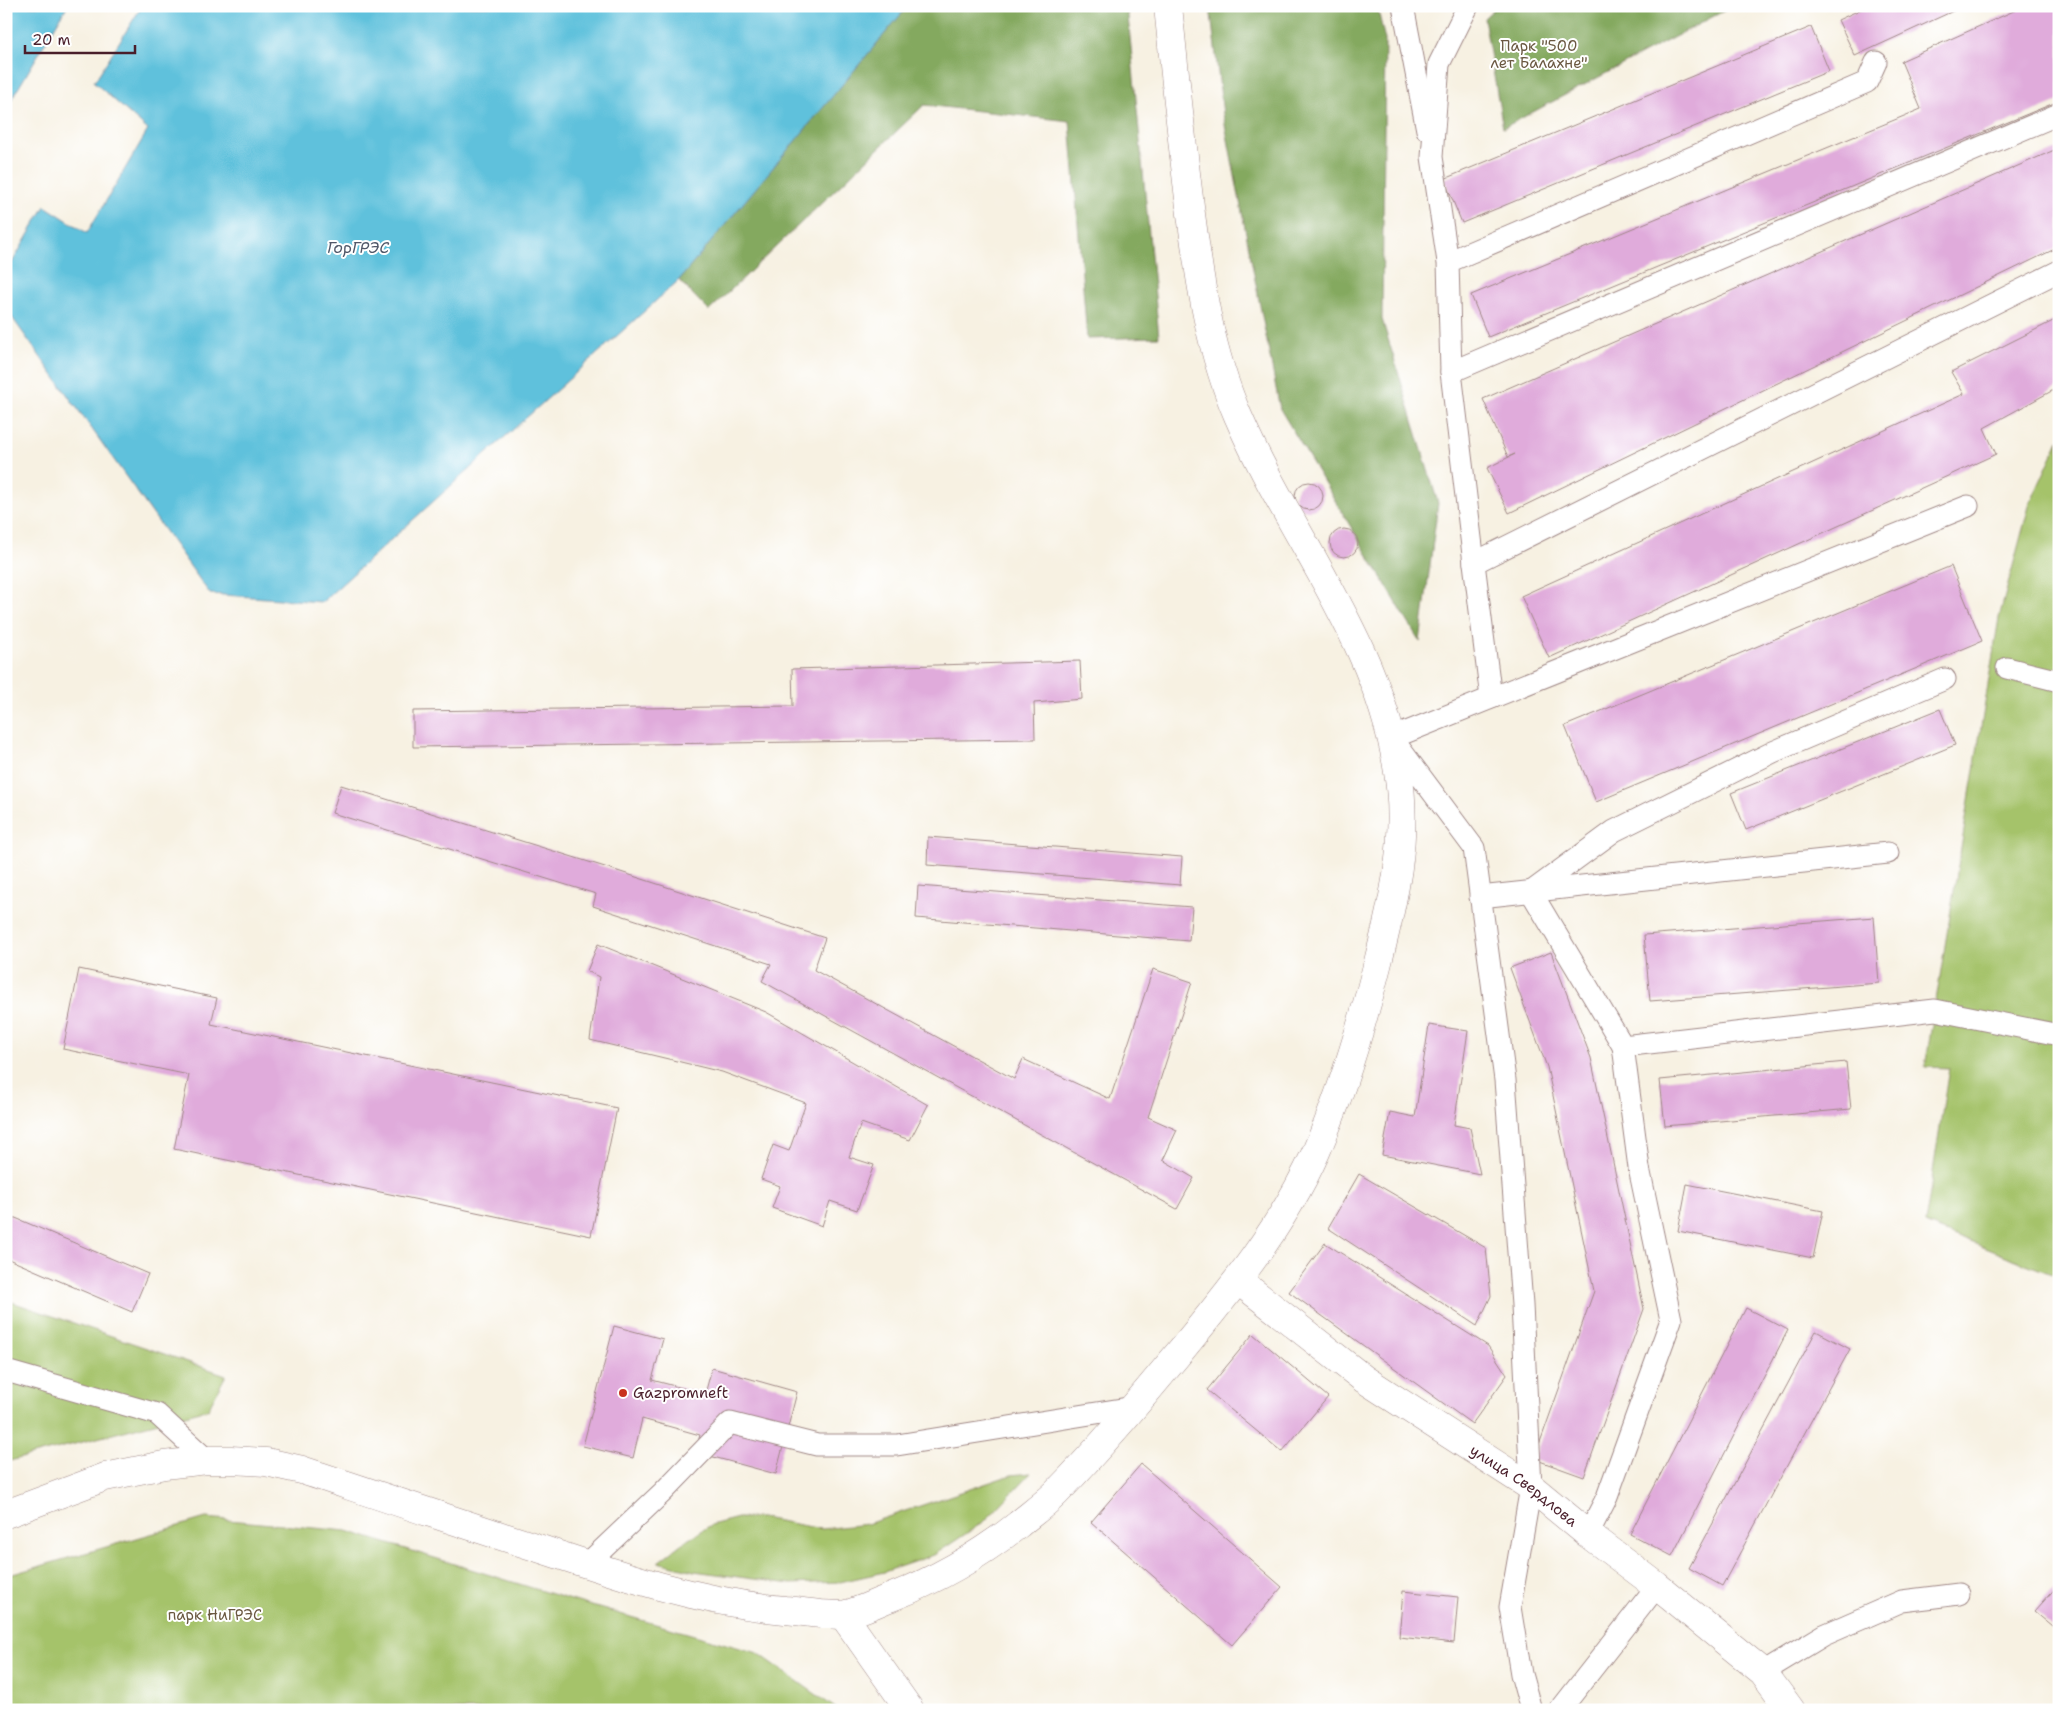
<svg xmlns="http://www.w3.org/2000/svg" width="2065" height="1716" font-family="'Shantell Sans',sans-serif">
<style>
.green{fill:#a5c36a;stroke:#78714a}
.forest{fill:#84a95e;stroke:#676444}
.water{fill:#5ec1dc;stroke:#547084}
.building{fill:#e0abdb}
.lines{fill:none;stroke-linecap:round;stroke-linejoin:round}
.lane-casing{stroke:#a08886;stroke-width:23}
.street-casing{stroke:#a08886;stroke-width:29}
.primary-casing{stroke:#a08886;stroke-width:29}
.lane{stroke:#fff;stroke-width:21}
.street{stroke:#fff;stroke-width:28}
.primary{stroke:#fff;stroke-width:28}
.poi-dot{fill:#c8321e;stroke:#fff;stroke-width:2}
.labels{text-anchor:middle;stroke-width:4;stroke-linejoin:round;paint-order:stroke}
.park-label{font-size:15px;fill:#6a5841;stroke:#fff}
.poi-label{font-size:15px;fill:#4a1f2b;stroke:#fff;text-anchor:start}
.street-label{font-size:15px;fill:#4a1f2b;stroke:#fff}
.water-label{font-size:16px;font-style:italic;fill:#515869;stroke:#fff}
</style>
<rect width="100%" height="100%" fill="#fff"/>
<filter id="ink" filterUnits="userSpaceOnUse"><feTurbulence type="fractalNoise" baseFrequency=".02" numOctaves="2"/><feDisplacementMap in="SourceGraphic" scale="10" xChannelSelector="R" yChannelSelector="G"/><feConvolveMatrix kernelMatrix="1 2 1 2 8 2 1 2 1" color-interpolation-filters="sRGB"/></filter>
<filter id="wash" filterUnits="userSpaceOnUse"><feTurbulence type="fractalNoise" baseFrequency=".0096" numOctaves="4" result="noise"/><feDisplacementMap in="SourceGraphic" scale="20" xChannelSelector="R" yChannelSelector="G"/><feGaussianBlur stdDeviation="1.12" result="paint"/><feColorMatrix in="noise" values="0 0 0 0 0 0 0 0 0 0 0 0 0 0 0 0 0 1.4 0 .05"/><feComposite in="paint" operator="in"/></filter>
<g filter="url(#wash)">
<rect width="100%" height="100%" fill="#f7f1e2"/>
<!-- green -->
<g class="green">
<path d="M2059,440V1277L1925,1224L1949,1068L1925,1067L1999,618L2029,506Z"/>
<path d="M6,1300L226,1375L208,1409L6,1462Z"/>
<path d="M1031,1473L985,1521L934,1555L884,1572L840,1582L791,1584L694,1571L658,1562L681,1544L711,1525L738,1518H763L822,1529L867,1524L1011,1475Z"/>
<path d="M206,1518L347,1531L581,1603L758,1653L838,1710H6V1576Z"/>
</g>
<!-- forest -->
<g class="forest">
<path d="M908,6H1127L1159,337L1087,339L1070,121L924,105L709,311L679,280Z"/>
<path d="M1210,6H1377L1385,40L1382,319L1438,503L1420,642L1280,409L1223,114Z"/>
<path d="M1497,6H1733L1503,128L1484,18Z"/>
</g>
<!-- water -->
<g class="water">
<path d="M6,6H67L6,109Z"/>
<path d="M142,6H908L679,280L322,602L210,594L6,309V273L45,206L87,233L148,130L94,82Z"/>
</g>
<g id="blocks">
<!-- building -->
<g class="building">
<path d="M1868,6H1964L1855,56L1838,20Z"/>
<path d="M2025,6H2059V101L1488,337L1471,295L1921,109L1901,61Z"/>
<path d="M1811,27L1829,71L1462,223L1444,179Z"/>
<path d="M2059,148V247L1509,513L1487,468L1515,454L1508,457L1483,399Z"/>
<path d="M2059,318V387L1984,428L1996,454L1549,658L1521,596L1964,394L1951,372Z"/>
<circle cx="1309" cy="496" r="14"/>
<circle cx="1344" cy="543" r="14"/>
<path d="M1951,566L1982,641L1596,802L1565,726Z"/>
<path d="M1080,661L1082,699L1034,703L1035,739L413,747V711L793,706L792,669Z"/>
<path d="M1940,709L1955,745L1746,830L1731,793Z"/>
<path d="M341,785L605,867L825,938L814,970L1014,1079L1023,1059L1110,1099L1153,969L1192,982L1148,1117L1177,1130L1163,1160L1194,1178L1177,1209L762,981L771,964L593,906L596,894L332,813Z"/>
<path d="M928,837L1182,857L1180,885L927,865Z"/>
<path d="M918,886L1192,907L1189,941L916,918Z"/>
<path d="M1874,917L1879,983L1650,1001L1644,935Z"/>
<path d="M598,944L766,1012L928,1105L910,1140L861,1123L849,1157L874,1165L857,1210L830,1201L822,1226L772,1208L780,1186L761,1179L773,1145L789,1151L806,1103L722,1072L590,1040L599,977L587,971Z"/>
<path d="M1551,952L1591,1058L1644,1309L1584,1477L1534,1459L1594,1291L1547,1067L1510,968Z"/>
<path d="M79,969L217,998L211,1024L617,1108L591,1236L174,1149L189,1075L63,1049Z"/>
<path d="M1429,1025L1468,1031L1454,1125L1470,1128L1480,1174L1382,1155L1390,1112L1415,1117Z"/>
<path d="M1846,1062L1851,1109L1665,1126L1660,1080Z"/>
<path d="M1359,1174L1486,1248L1491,1296L1477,1326L1328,1228Z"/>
<path d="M1687,1184L1823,1211L1813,1258L1678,1231Z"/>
<path d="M6,1214L148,1274L132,1312L6,1258Z"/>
<path d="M1325,1243L1488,1346L1507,1375L1472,1424L1289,1292Z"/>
<path d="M1746,1308L1788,1330L1672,1556L1630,1534Z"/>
<path d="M614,1326L663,1339L652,1380L705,1394L712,1368L797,1392L776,1474L695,1452L700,1435L642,1419L633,1458L583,1446Z"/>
<path d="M1816,1331L1850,1349L1722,1586L1689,1568Z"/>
<path d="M1253,1334L1328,1397L1282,1452L1207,1390Z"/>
<path d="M1141,1464L1282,1587L1232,1645L1091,1522Z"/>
<path d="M2059,1584V1631L2035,1611Z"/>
<path d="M1403,1591L1458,1597L1454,1643L1399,1637Z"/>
</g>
</g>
</g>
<g filter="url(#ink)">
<use href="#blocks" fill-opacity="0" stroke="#a08886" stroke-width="1"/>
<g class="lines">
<defs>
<g id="lane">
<path d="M1403,6L1427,130"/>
<path d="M1448,262L1432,157L1439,64L1468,6"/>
<path d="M1451,372L1448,262L1867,82L1876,62"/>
<path d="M1474,563L1451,372L2059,114"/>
<path d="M2007,668L2059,681"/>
<path d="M1945,679L1773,752L1614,831L1531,892L1623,1046L1935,1010L2059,1035"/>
<path d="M1491,698L1474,563L2059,271"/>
<path d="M1480,897L1888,853"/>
<path d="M6,1371L157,1414L207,1460"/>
<path d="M1588,1534L1607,1497L1671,1320L1639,1168L1623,1046"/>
<path d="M587,1564L663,1492L730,1423L817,1445H897L1134,1407"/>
<path d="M1763,1672L1824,1635L1902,1601L1959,1594"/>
<path d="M1531,1710L1521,1674L1510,1607L1531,1487L1522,1305L1505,1080L1474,848L1392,738L1968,506"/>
<path d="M1560,1710L1657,1586"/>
</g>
<g id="street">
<path id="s1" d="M1239,1281L1364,1379L1531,1487L1588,1534L1657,1586L1763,1672L1791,1710"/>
<path d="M843,1615L910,1710"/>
</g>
<path id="primary" d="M6,1514L105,1477L164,1465L207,1460H231L266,1462L302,1470C380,1496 457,1522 535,1547C616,1574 699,1602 785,1610C802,1611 829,1617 846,1614C861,1611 877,1602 892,1597C938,1579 980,1555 1019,1524C1031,1514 1045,1504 1056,1493C1099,1449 1139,1401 1178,1354C1230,1291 1282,1228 1316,1152C1342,1092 1361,1029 1377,966C1393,903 1409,838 1398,772C1378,639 1290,537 1238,416C1210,352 1200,283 1191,214C1182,145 1175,75 1168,6"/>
</defs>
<!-- lane casing -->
<use href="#lane" class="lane-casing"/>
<!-- street casing -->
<use href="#street" class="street-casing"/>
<!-- primary casing -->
<use href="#primary" class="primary-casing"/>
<!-- lane -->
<use href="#lane" class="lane"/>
<!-- street -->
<use href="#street" class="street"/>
<!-- primary -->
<use href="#primary" class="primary"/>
</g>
</g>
<!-- markers -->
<circle class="poi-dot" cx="623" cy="1393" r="5"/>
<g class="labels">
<!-- park labels -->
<g class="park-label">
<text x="1539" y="51">Парк "500<tspan x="1539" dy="17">лет Балахне"</tspan></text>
<text x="215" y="1620">парк НиГРЭС</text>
</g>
<!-- poi labels -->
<g class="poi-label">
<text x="633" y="1398">Gazpromneft</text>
</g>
<!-- street labels -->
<g class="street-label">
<text dy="5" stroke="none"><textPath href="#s1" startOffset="351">улица Свердлова</textPath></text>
</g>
<!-- water labels -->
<g class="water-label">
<text x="358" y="253">ГорГРЭС</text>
</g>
</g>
<!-- margin -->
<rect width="2065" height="1716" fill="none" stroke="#fff" stroke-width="25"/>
<!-- scale -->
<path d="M25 45v8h110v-8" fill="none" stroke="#4a1f2b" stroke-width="2.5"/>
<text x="32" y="45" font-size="15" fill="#4a1f2b" stroke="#ffffff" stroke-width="4" paint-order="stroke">20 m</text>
</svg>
